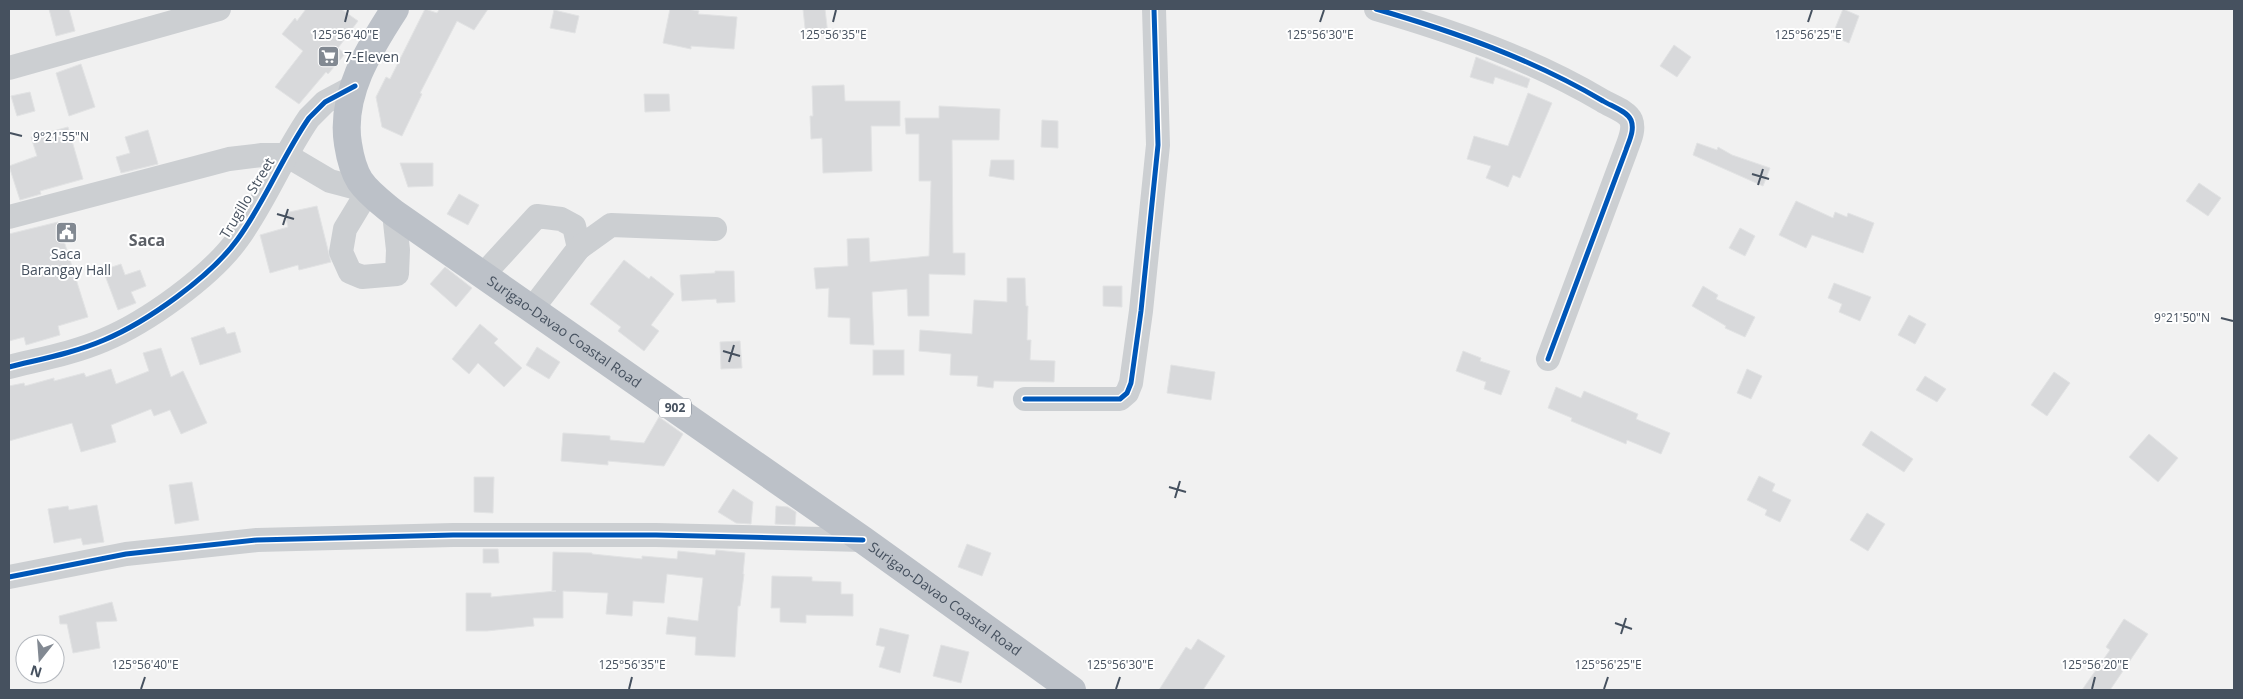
<svg xmlns="http://www.w3.org/2000/svg" width="2243" height="699" font-family="'Open Sans',sans-serif">
<style>
.building{fill:#d8d9db;stroke:#e2e3e4}
.lines{fill:none;stroke-linecap:round;stroke-linejoin:round}
.minor{stroke:#cccfd2;stroke-width:24}
.highway{stroke:#bcc1c8;stroke-width:28}
.cycleway-casing{stroke:#fff;stroke-width:8}
.cycleway{stroke:#0057b8;stroke-width:5}
.ticks{fill:none;stroke:#46515f;stroke-width:2}
.labels{text-anchor:middle;stroke-width:4;stroke-linejoin:round;paint-order:stroke}
.shield{fill:#fff;stroke:#7e858f;stroke-width:1}
.shield-label{font-size:12px;font-weight:bold;fill:#46515f}
.poi-label{font-size:14px;fill:#46515f;stroke:#fff;text-anchor:start}
.street-label{font-size:14px;fill:#46515f;stroke:#fff}
.quarter-label{font-size:16px;font-weight:bold;fill:#5b5f66;stroke:#fff}
.ticks-label{font-size:12px;text-anchor:middle;fill:#46515f;stroke:#fff;stroke-width:4;stroke-linejoin:round;paint-order:stroke}
</style>
<rect width="100%" height="100%" fill="#f1f1f1"/>
<!-- building -->
<g class="building">
<path d="M49,9H69L75,31L56,36Z"/>
<path d="M306,9H341L358,21L338,48L345,54L328,74L326,72L299,104L275,87L303,51L282,34L295,18L297,21Z"/>
<path d="M425,9L437,13L439,10L437,9H488L474,30L457,21L420,93L422,94L402,136L382,127L376,97L386,77L390,79Z"/>
<path d="M670,9H687L699,11L698,14L737,17L734,49L691,46V49L663,43Z"/>
<path d="M803,9H825L828,35L806,37Z"/>
<path d="M1843,9L1859,16L1849,43L1832,36Z"/>
<path d="M554,10L579,16L575,33L550,28Z"/>
<path d="M1674,45L1691,57L1677,77L1660,66Z"/>
<path d="M1476,57L1530,79L1527,88L1495,77L1493,84L1470,77Z"/>
<path d="M81,64L95,107L69,116L56,73Z"/>
<path d="M844,85L845,101H900V126H871L872,171L823,173L822,138L811,139L810,116H813L812,86Z"/>
<path d="M30,92L35,111L17,116L11,96Z"/>
<path d="M1528,93L1552,103L1520,178L1513,175L1508,187L1486,178L1491,166L1467,159L1474,136L1508,146Z"/>
<path d="M644,94H669L670,111L645,112Z"/>
<path d="M939,106L1000,109L999,140H952L953,253H965V275L929,274V316H908L907,289L872,292L874,345L850,344V318L828,317L829,288L816,289L814,268L848,266L847,239L869,238L870,262L929,256L931,181H919V134H906L905,118H939Z"/>
<path d="M1042,120L1058,121V148L1041,147Z"/>
<path d="M68,127L83,179L40,191L41,194L20,200L9,166L37,156L31,137Z"/>
<path d="M148,130L158,164L121,173L116,157L130,153L125,137Z"/>
<path d="M1697,143L1717,150L1718,147L1732,155L1770,168L1763,186L1693,155Z"/>
<path d="M991,160H1014V180L989,176Z"/>
<path d="M400,163H433V186L408,187Z"/>
<path d="M2199,183L2221,198L2208,216L2186,201Z"/>
<path d="M459,194L479,205L468,225L447,214Z"/>
<path d="M1796,201L1833,218L1835,212L1847,217L1848,213L1874,223L1863,253L1812,235L1806,248L1779,235Z"/>
<path d="M317,206L331,262L299,270L298,265L270,273L260,235L288,227L285,213Z"/>
<path d="M58,222L88,317L58,326L60,335L26,345L24,337L9,341V234Z"/>
<path d="M1740,228L1755,236L1745,256L1729,248Z"/>
<path d="M624,260L649,279L651,276L674,294L651,325L659,331L644,351L618,331L621,327L590,304Z"/>
<path d="M121,264L125,275L140,270L146,286L131,292L136,303L118,310L103,270Z"/>
<path d="M445,267L472,288L456,307L430,284Z"/>
<path d="M715,271H734L735,302L717,303L716,299L682,301L680,275L715,273Z"/>
<path d="M1007,278H1025L1026,306H1028L1027,340H1031L1030,360L1055,361L1054,382L994,381L993,388L977,386L978,376L950,375L951,354L919,351L920,330L972,334L974,300L1007,302Z"/>
<path d="M1834,283L1871,297L1860,321L1839,312L1842,304L1828,298Z"/>
<path d="M1103,286H1122V307L1103,306Z"/>
<path d="M1703,286L1718,295L1716,299L1755,317L1745,337L1725,328L1726,326L1692,306Z"/>
<path d="M1909,315L1926,324L1915,344L1898,335Z"/>
<path d="M480,324L498,339L494,343L522,368L504,387L478,363L469,374L452,359Z"/>
<path d="M224,327L227,334L235,332L241,352L200,365L191,338Z"/>
<path d="M740,341L742,368L721,369L720,342Z"/>
<path d="M537,347L560,362L549,379L526,365Z"/>
<path d="M161,348L171,377L183,371L207,423L181,434L170,410L154,416L151,409L111,425L116,442L81,452L72,423L9,441V386L24,383L25,386L54,378V381L84,373L86,377L111,369L116,384L149,371L143,353Z"/>
<rect x="873" y="350" width="31" height="25"/>
<path d="M1463,351L1481,358L1480,361L1510,371L1501,395L1484,389L1486,382L1456,371Z"/>
<path d="M1171,365L1215,372L1211,400L1167,393Z"/>
<path d="M1747,369L1762,376L1751,399L1737,393Z"/>
<path d="M2054,372L2070,383L2047,416L2031,405Z"/>
<path d="M1925,376L1946,389L1937,402L1916,390Z"/>
<path d="M1556,387L1581,398L1584,391L1638,414L1636,419L1670,433L1661,454L1627,440L1626,444L1571,421L1572,418L1548,408Z"/>
<path d="M659,417L683,434L664,466L608,461V465L561,461L563,433L610,436V440L644,443Z"/>
<path d="M1871,431L1913,459L1904,472L1862,445Z"/>
<path d="M2149,434L2178,458L2158,482L2129,457Z"/>
<path d="M1759,476L1775,484L1772,491L1791,500L1780,522L1765,515L1767,510L1747,500Z"/>
<path d="M474,477H494L493,513L474,512Z"/>
<path d="M192,482L199,520L175,524L169,485Z"/>
<path d="M733,489L753,502L751,524L736,523L718,512Z"/>
<path d="M97,505L104,542L83,545L81,538L54,543L48,509L68,506L69,510Z"/>
<path d="M776,506L788,507L796,512L795,525L775,524Z"/>
<path d="M1867,513L1885,524L1868,551L1850,540Z"/>
<path d="M967,544L991,553L982,576L958,567Z"/>
<path d="M483,549H498L499,563H483Z"/>
<path d="M716,550L745,553L743,574H744L740,606H738L735,657L695,655L696,637L666,634L668,617L698,621L703,578L667,574L664,603L633,601L632,616L606,614L608,593L563,591V618H533L534,626L487,631H466V593H491V597L556,591H552L553,552L592,553V554L642,559V556L677,559L678,551L715,555Z"/>
<path d="M772,576L812,577V581L841,582V594H853V616L806,615V623L780,622V608H771Z"/>
<path d="M112,602L117,621L96,622L100,648L73,653L67,624H60L59,616Z"/>
<path d="M2124,619L2148,634L2110,690H2082L2110,650L2106,647Z"/>
<path d="M880,628L909,635L900,673L879,667L885,647L876,645Z"/>
<path d="M1198,639L1225,656L1203,690H1159L1186,647L1191,650Z"/>
<path d="M941,645L969,652L961,683L933,676Z"/>
</g>
<g class="lines">
<!-- minor -->
<g class="minor">
<path d="M1376,9C1455,32 1532,59 1603,101C1611,106 1627,111 1631,120C1635,130 1629,141 1626,150L1548,359"/>
<path d="M9,68L219,9"/>
<path d="M9,217L229,159L262,155H286L330,181L368,191L345,229L341,252L350,272L362,277L397,274L398,250L394,213"/>
<path d="M483,275L537,216L561,219L574,226L579,248"/>
<path d="M532,309L579,248L611,225L715,229"/>
<path d="M9,367C41,359 74,353 104,340C147,322 210,277 237,240C265,202 282,157 309,118L325,102L355,86"/>
<path d="M1025,399H1120L1127,393L1131,383L1141,311L1158,145L1154,9"/>
<path d="M9,577L126,554L257,540L453,535H656L863,540"/>
</g>
<!-- highway -->
<path class="highway" id="s1" d="M395,9C369,49 340,95 348,144C350,157 353,170 360,181C369,194 382,203 394,213L863,540L1072,690"/>
<defs>
<g id="cycleway">
<path d="M1376,9C1455,32 1532,59 1603,101C1611,106 1627,111 1631,120C1635,130 1629,141 1626,150L1548,359"/>
<path d="M9,367C41,359 74,353 104,340C147,322 210,277 237,240C265,202 282,157 309,118L325,102L355,86"/>
<path d="M1025,399H1120L1127,393L1131,383L1141,311L1158,145L1154,9"/>
<path d="M9,577L126,554L257,540L453,535H656L863,540"/>
</g>
</defs>
<!-- cycleway casing -->
<use href="#cycleway" class="cycleway-casing"/>
<!-- cycleway -->
<use href="#cycleway" class="cycleway"/>
</g>
<!-- ticks -->
<path class="ticks" d="M345,22L348,10M833,22L836,10M1320,22L1324,10M1808,22L1812,10M10,133L22,136M1752,174L1769,179M1758,185L1763,169M277,214L294,219M283,225L288,209M2221,318L2233,321M723,351L740,356M729,362L734,345M1169,487L1186,492M1175,498L1180,481M1615,623L1632,629M1621,634L1626,618M141,689L145,677M629,689L632,677M1116,689L1120,677M1604,689L1608,677M2092,689L2095,677"/>
<!-- icons -->
<defs>
<symbol id="supermarket-square" viewBox="-11 -11 22 22"><rect x="-9" y="-9" width="18" height="18" rx="4" fill="#828992" stroke="#fff"/><path d="M-6-5.5h2.5l.6 2H6L4.5 2H-2.5L-4.4-4H-6ZM-1.5 3.2a1.3 1.3 0 1 0 .1 0ZM3 3.2a1.3 1.3 0 1 0 .1 0Z" fill="#fff"/></symbol>
<symbol id="civic-square" viewBox="-11 -11 22 22"><rect x="-9" y="-9" width="18" height="18" rx="4" fill="#828992" stroke="#fff"/><path d="M-.6-6.5H3V-4.5H.6V-3L4-1V1h2V6H-6V1h2V-1L-.6-3ZM-1.2 2.5V6h2.4V2.5Z" fill="#fff"/></symbol>
</defs>
<g fill-rule="evenodd">
<use href="#supermarket-square" x="316" y="44" width="25" height="25"/>
<use href="#civic-square" x="54" y="220" width="25" height="25"/>
</g>
<g class="labels">
<!-- shield labels -->
<rect class="shield" x="659" y="398.5" width="32" height="19" rx="4"/>
<g class="shield-label">
<text x="675" y="412">902</text>
</g>
<!-- poi labels -->
<g class="poi-label">
<text x="344" y="62">7-Eleven</text>
<text x="66" y="259" text-anchor="middle">Saca<tspan x="66" dy="16">Barangay Hall</tspan></text>
</g>
<!-- street labels -->
<g class="street-label">
<text transform="translate(247 198) rotate(-59)" y="5">Trugillo Street</text>
<text dy="5" stroke="none"><textPath href="#s1" startOffset="440">Surigao-Davao Coastal Road</textPath></text>
<text dy="5" stroke="none"><textPath href="#s1" startOffset="905">Surigao-Davao Coastal Road</textPath></text>
</g>
<!-- quarter labels -->
<g class="quarter-label">
<text x="147" y="246">Saca</text>
</g>
</g>
<g class="ticks-label">
<text x="345" y="39">125°56'40"E</text>
<text x="833" y="39">125°56'35"E</text>
<text x="1320" y="39">125°56'30"E</text>
<text x="1808" y="39">125°56'25"E</text>
<text x="61" y="141">9°21'55"N</text>
<text x="2182" y="322">9°21'50"N</text>
<text x="145" y="669">125°56'40"E</text>
<text x="632" y="669">125°56'35"E</text>
<text x="1120" y="669">125°56'30"E</text>
<text x="1608" y="669">125°56'25"E</text>
<text x="2095" y="669">125°56'20"E</text>
</g>
<!-- border -->
<rect width="2243" height="699" fill="none" stroke="#46515f" stroke-width="20"/>
<!-- north arrow -->
<g transform="translate(40 659) rotate(197)"><circle r="24" fill="#ffffff" stroke="#b5b9bf"/>
<path d="M0-4L9 19L0 12L-9 19Z" fill="#828992"/>
<text y="-8" font-size="14" font-weight="bold" text-anchor="middle" fill="#46515f">N</text>
</g>
</svg>
